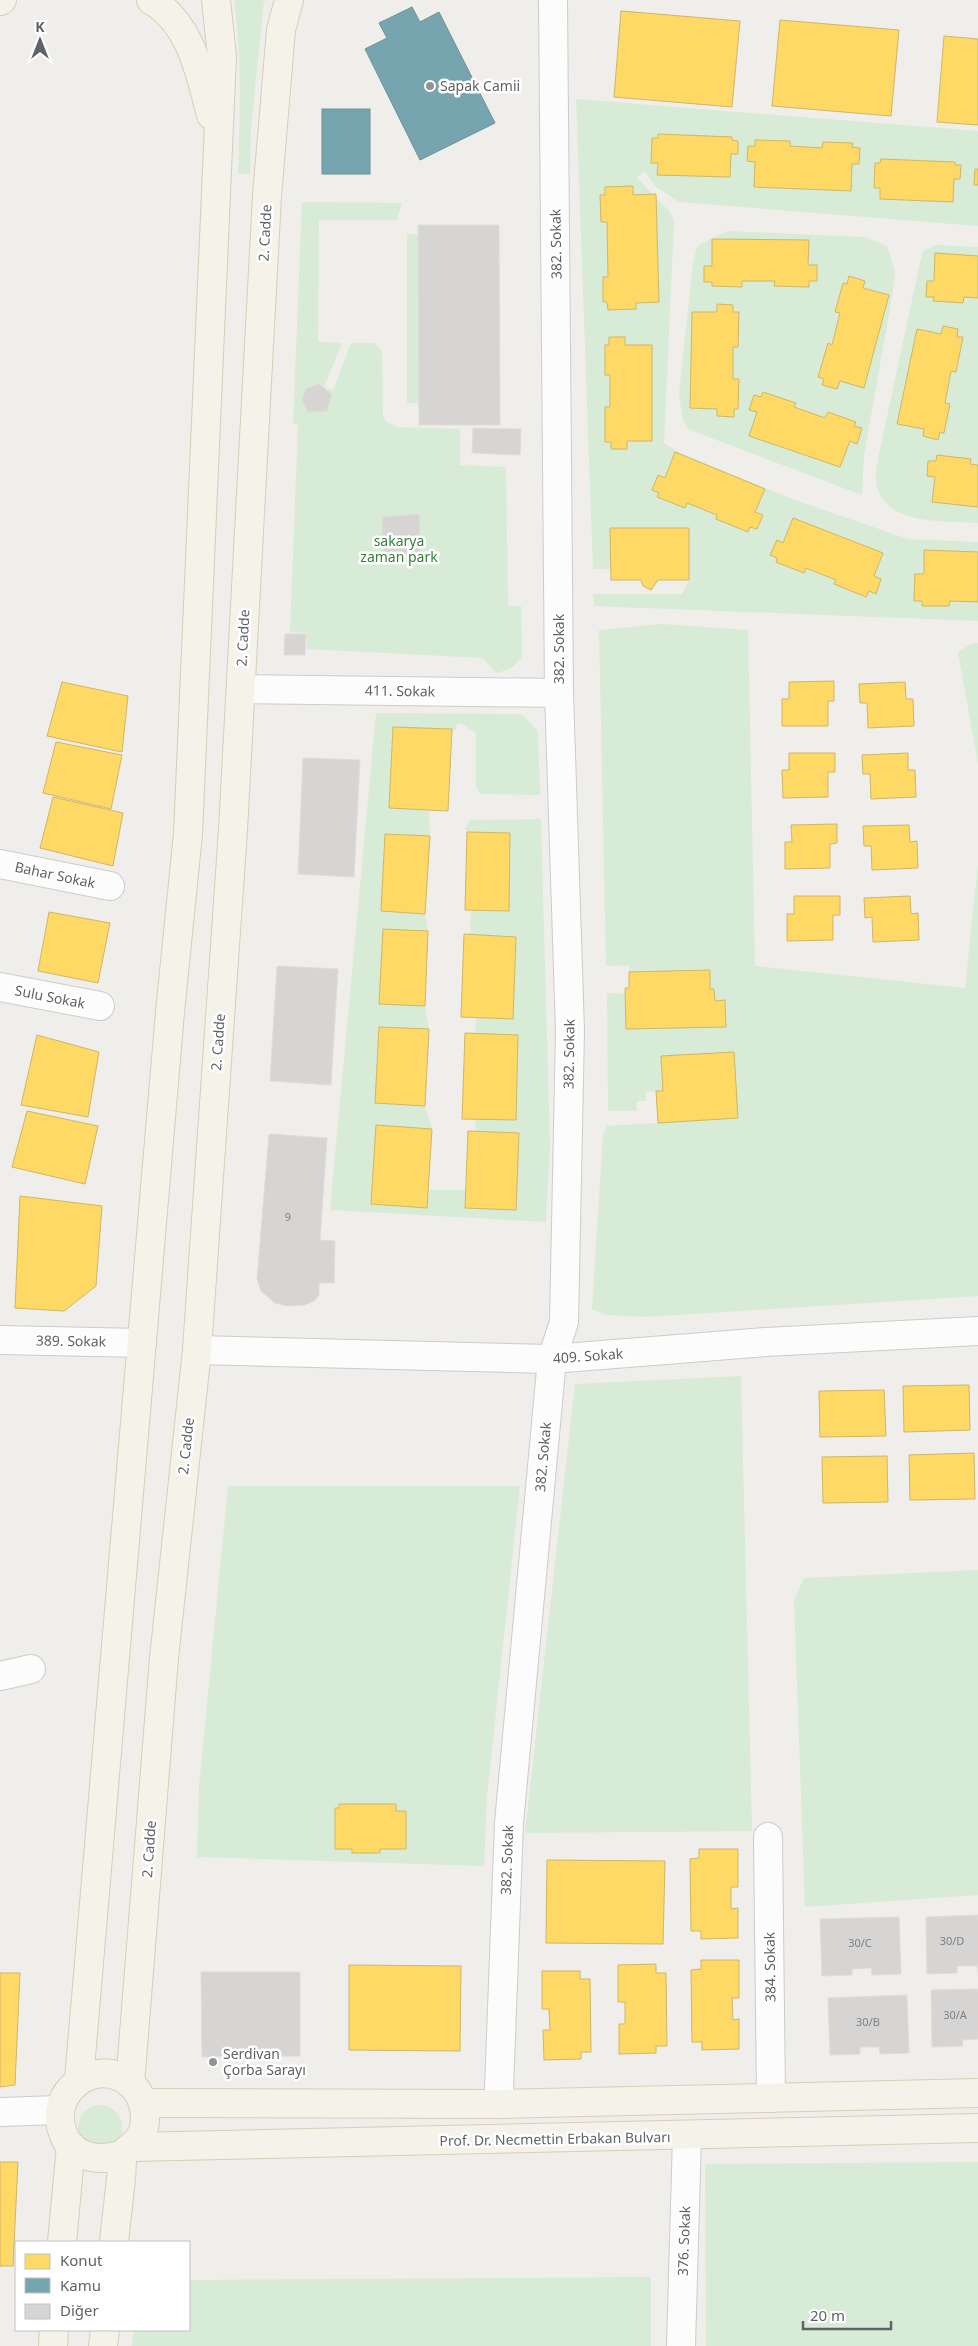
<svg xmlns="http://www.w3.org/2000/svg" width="978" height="2346" font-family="'Noto Sans',sans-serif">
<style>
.green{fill:#d8ebd6}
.homes{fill:#ffd966;stroke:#cfb667}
.public{fill:#76a5af;stroke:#6f919a}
.building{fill:#d6d5d3;stroke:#deddd9}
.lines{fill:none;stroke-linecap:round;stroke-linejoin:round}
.minor-casing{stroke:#cbcccc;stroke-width:30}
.major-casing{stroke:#d7ceb8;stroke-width:30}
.minor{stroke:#fdfcfc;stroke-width:28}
.major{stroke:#f4f2e9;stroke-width:28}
.poi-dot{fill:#919496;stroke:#fff;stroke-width:2}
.labels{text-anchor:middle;stroke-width:5;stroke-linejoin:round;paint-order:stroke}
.number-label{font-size:11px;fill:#7e8184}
.poi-label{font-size:14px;fill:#5f6368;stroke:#fff;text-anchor:start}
.street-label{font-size:14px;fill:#5f6368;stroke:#fff}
.park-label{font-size:14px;fill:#348238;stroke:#fff}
</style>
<rect width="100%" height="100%" fill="#efeeea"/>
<!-- green -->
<g class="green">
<path d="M234,0H264L251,128L250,174H238C240,115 242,58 234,0Z"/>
<path d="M576,99L978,131V226L679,202L656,187L644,171L637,178L671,213L674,221L664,443L680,453L792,499L908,539L978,542V621L594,606L593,594H682L689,580V528H610L611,569H593Z"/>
<path d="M302,202L402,203L397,220H319L318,342L342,343L324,387L333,391L351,343H374L382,351L383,413C383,421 389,424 396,427L460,429V465L506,467L508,606H521L522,658L510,669L496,673L483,658L307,649V633L290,632L298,425L293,424Z"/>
<path d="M727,231L865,237L887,246L895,271L893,291L864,455L862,495L690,430L683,421L679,394L693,263L697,246Z"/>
<path d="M407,234H418L419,403H407Z"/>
<path d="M936,245L978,247V523C944,521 877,526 876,477C876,470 878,461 879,454L919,267L923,251Z"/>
<path d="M662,624L748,630L755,966L965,988L978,864V1296L646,1317L606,1315L592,1309L603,1135L607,1126L738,1118L663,1091L646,1092V1101H637L636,1111H608L607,993L626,994L726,1026L725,1001H715V989H710V970L629,972V965L606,966L599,630Z"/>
<path d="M973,643H978V764L958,652Z"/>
<path d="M376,713L522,714L538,731L540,795L481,794L476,787V733L462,724L457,723L456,730L393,727L389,807L429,810L430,836L385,834L381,911L425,914L428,931L383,929L379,1004L425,1006L429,1029L379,1027L375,1103L425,1106L432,1129L376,1125L371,1204L427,1208L429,1190H465V1208L516,1210L519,1133L476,1131L475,1119L516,1120L518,1035L475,1033L476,1018L513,1019L516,937L470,935L471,910L509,911L510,834L467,832L465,828L470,820L541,819L550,1148L546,1222L330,1210Z"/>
<path d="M741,1376L752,1831L525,1833L575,1384Z"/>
<path d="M228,1486H520L487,1796L484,1866L197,1857L199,1787Z"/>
<path d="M978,1570V1895L805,1907L794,1601L804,1578Z"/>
<circle cx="100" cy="2127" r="22"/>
<path d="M978,2162V2346H706L705,2164Z"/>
<path d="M651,2277V2346H132L134,2330H189V2280Z"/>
</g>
<!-- homes -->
<g class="homes">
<path d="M621,11L740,21L732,107L614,97Z"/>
<path d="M780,20L899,30L891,116L772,106Z"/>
<path d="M944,36L978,39V125L937,122Z"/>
<path d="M658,134L732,137V140L738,141V154H731L730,177L657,175L658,163H651L652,138H658Z"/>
<path d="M755,140L790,141V146L822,148L823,142L853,143L852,147L860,148L859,164H852L851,191L754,187L755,162L747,161L748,146H755Z"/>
<path d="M881,159L955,162V165H961L960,179H954L953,202L880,199V188H874L875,163H880Z"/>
<path d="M975,169H978V185H974Z"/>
<path d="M633,186V195L656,194L659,302L636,303V309L608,310L607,302H603V277H608L607,222H601L600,195H605V187Z"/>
<path d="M712,239L809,240L808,265H817V281H809V287L774,286L775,281H742V287L712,286V282H704V266H712Z"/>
<path d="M935,253L978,256V298L964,297L963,303L933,301L934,297H926L927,281H934Z"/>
<path d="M849,276L865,281L863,288L889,295L864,388L840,381L837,389L822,385L824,379L818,377L828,343L832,345L840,313L835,312L843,283L847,284Z"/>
<path d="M717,304L733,305V312H739L738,347H733V379H739L738,409H734V417L717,416V409L690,408L692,312H717Z"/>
<path d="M943,326L958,329L957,337H963L956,372L951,371L945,403L950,404L944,433L940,432L938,440L923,436L924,429L897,424L917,329L941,334Z"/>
<path d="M609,337H625V345H652V441H627V449H611V442H605V407H610V375H605V345H609Z"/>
<path d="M763,392L796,403L794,407L825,418L828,412L856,422L854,426L862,428L857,444L850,441L840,467L749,436L757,412L749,410L754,395L761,397Z"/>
<path d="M675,452L765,489L755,512L763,515L757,529L750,527L748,532L716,519L717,515L687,503L685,508L657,497L659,493L652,490L658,475L665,478Z"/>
<path d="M937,455L971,459L970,464L978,465V507L932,502L935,477L927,476L928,461H936Z"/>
<path d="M793,518L883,553L874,576L881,579L876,594L869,591L866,597L834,584L836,580L806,568L804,573L776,562L777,558L770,555L777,540L783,543Z"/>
<path d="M610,528H689V580H658L651,590L643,586L641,580H611Z"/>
<path d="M924,550L978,552V602L950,601L949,606H922V601H914L915,574H924Z"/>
<path d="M834,681V701H828V726H782V699H789V682Z"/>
<path d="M62,682L128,696L122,752L47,736Z"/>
<path d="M905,682L906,699H913L914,726L868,728L867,703H860L859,684Z"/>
<path d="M393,727L452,729L448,811L389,808Z"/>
<path d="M56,742L122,755L111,809L43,793Z"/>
<path d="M789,753H835V772H828V797L783,798L782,770H789Z"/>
<path d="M908,753V770H915L916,797L871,799L870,774H863L862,755Z"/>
<path d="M53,797L123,813L113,866L40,848Z"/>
<path d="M837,824V843L830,844V868L785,869V842H792L791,825Z"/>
<path d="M909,825L910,842L917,841L918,868L872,870L871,846H864L863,826Z"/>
<path d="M467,832L510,833L509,911L465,910Z"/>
<path d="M385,834L430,836L425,914L381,911Z"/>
<path d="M794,896H840V915H833V940L787,941V914H794Z"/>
<path d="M910,896L911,914L918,913L919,940L873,942L872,917L865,918L864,898Z"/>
<path d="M49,912L110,923L98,983L38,971Z"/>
<path d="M383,929L428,931L425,1006L379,1004Z"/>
<path d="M464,934L516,937L513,1019L461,1017Z"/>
<path d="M710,970V989H714L715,1001L725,1000L726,1027L626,1029L625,988H629V972Z"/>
<path d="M379,1027L429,1029L425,1106L375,1103Z"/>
<path d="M465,1033L518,1035L516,1120L462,1119Z"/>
<path d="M37,1035L99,1052L88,1117L21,1105Z"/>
<path d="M734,1052L738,1118L658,1123L656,1091H663L661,1056Z"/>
<path d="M27,1111L98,1126L85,1184L12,1167Z"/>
<path d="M376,1125L432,1129L427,1208L371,1204Z"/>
<path d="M468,1131L519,1133L516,1210L465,1208Z"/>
<path d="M20,1196L102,1206L96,1286L64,1311L15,1308Z"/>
<path d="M969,1385L970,1430L904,1432L903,1386Z"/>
<path d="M884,1390L886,1436L820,1437L819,1391Z"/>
<path d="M974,1453L975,1499L910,1500L909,1455Z"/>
<path d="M887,1456L888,1502L823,1503L822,1457Z"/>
<path d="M339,1804H396V1811H406V1849H380V1853H352V1849H335V1808H339Z"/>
<path d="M699,1849H738V1887H731V1909L738,1908V1938L701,1939V1931H691L690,1859L699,1858Z"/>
<path d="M547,1860L665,1861L663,1944L546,1943Z"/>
<path d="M701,1960H739V1998H732L733,2020L739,2019V2049L702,2050V2042H692L691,1970L701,1969Z"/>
<path d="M656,1964V1973H666L667,2046H656V2053L619,2054V2024H625V2002H618V1965Z"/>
<path d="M349,1965L461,1966L460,2051L349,2050Z"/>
<path d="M542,1971H580V1979H590L591,2052H581V2059L544,2060L543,2030H550L549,2009H542Z"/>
<path d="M0,1973H20L15,2085L0,2087Z"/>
<path d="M0,2162H18L13,2266H0Z"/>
</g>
<!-- public -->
<g class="public">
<path d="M412,7L420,22L439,12L495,123L420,160L365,49L387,38L379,23Z"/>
<rect x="322" y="109" width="48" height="65"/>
</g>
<!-- building -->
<g class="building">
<path d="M418,225H499L500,425H419Z"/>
<path d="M319,384L332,395L327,411L308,412L302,400L306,389Z"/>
<path d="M473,428L521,429L520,455L472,453Z"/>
<path d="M419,514L421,553L384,555L382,517Z"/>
<path d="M285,634H306L305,655H284Z"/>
<path d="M303,758L360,760L354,877L298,874Z"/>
<path d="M277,966L338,969L331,1085L270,1081Z"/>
<path d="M269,1134L327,1138L320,1240L335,1241L334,1283H319V1295L314,1301L305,1305L287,1306L275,1303L261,1291L257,1279Z"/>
<path d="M978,1915V1972L977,1966H957V1973L927,1974L926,1917Z"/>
<path d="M899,1917L901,1974L872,1975L871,1968L852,1969V1975L822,1976L820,1919Z"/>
<path d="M201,1972H300V2056L202,2057Z"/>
<path d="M978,1989V2039L962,2040L963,2046L932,2047L931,1990Z"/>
<path d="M907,1995L909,2053L880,2054L879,2047H860V2054L830,2055L828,1998Z"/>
</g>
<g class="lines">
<defs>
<g id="minor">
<path d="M241,689L559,693"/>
<path d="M0,864L110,886"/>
<path d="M0,987L100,1006"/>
<path d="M0,1340L142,1343"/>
<path d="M197,1350L552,1359L766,1342L978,1331"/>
<path d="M0,1676L31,1669"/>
<path d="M768,1837L771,2098"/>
<path d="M501,2104L499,2089L509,1823L552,1359L564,1322L570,1031L559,693L553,0"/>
<path d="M0,2112L59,2110"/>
<path d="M681,2346L687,2136"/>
</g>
<g id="major">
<path d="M151,0C191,24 200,73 211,115"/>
<path d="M0,1L2,0"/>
<path d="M79,2080L170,1012L188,834L222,56L216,0"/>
<path d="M130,2084L164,1658L197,1350L233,830L267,196L281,30L289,0"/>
<path d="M143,2103L501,2104L978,2093"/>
<path d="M132,2147L978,2128"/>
<path d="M62,2242L71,2146"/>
<path d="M114,2242C116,2221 119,2199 121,2178C122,2171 121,2161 123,2155C126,2149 135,2144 139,2139C150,2122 145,2096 130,2083C95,2055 47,2093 63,2133C72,2159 101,2162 124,2154"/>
<path d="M53,2346L54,2330"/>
<path d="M103,2346L105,2330"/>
</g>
</defs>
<!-- minor casing -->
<use href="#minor" class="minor-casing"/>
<!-- major casing -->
<use href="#major" class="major-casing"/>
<!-- minor -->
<use href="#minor" class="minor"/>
<!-- major -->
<use href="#major" class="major"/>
</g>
<!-- markers -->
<g class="poi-dot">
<circle cx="430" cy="86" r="5"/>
<circle cx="213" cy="2062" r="5"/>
</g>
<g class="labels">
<!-- number labels -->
<g class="number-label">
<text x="288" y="1221">9</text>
<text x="952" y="1945">30/D</text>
<text x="860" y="1947">30/C</text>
<text x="955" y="2019">30/A</text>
<text x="868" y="2026">30/B</text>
</g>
<!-- poi labels -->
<g class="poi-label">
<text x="440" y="91">Sapak Camii</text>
<text x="223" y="2059">Serdivan<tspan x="223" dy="16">Çorba Sarayı</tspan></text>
</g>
<!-- street labels -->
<g class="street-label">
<text transform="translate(265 233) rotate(-87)" y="5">2. Cadde</text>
<text transform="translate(556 244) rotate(-91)" y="5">382. Sokak</text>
<text transform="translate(243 638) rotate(-87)" y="5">2. Cadde</text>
<text transform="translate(559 649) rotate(-90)" y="5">382. Sokak</text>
<text transform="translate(400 691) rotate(1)" y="5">411. Sokak</text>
<text transform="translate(55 875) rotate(12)" y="5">Bahar Sokak</text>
<text transform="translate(50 997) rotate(11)" y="5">Sulu Sokak</text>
<text transform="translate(218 1042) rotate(-86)" y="5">2. Cadde</text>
<text transform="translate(569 1054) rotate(-89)" y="5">382. Sokak</text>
<text transform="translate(71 1341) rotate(1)" y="5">389. Sokak</text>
<text transform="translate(588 1356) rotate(-4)" y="5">409. Sokak</text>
<text transform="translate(186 1446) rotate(-84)" y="5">2. Cadde</text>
<text transform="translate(543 1457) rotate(-85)" y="5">382. Sokak</text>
<text transform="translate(149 1849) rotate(-86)" y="5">2. Cadde</text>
<text transform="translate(507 1860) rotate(-88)" y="5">382. Sokak</text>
<text transform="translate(770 1967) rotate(-91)" y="5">384. Sokak</text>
<text transform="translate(555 2139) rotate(-1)" y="5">Prof. Dr. Necmettin Erbakan Bulvarı</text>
<text transform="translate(684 2241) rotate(-88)" y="5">376. Sokak</text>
</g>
<!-- park labels -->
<g class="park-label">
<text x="399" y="546">sakarya<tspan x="399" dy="16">zaman park</tspan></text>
</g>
</g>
<!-- legend -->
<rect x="15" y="2241" width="175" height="90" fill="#ffffff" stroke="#bfc1c3"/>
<rect x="25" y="2254" width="25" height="15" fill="#ffd966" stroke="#bfc1c3"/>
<text x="60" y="2266" font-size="15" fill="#5f6368">Konut</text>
<rect x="25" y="2278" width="25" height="15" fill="#76a5af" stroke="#bfc1c3"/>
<text x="60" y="2291" font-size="15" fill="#5f6368">Kamu</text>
<rect x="25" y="2304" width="25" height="15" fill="#d6d5d3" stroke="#bfc1c3"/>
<text x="60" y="2316" font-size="15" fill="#5f6368">Diğer</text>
<!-- north arrow -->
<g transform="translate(40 40)" stroke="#ffffff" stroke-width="4" paint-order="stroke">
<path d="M0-4L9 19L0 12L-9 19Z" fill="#5f6368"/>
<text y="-8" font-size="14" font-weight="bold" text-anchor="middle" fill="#5f6368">K</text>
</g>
<!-- scale -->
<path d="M803 2321v8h88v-8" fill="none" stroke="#5f6368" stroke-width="2.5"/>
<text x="810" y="2321" font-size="15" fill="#5f6368" stroke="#ffffff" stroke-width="4" paint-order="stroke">20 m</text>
</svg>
